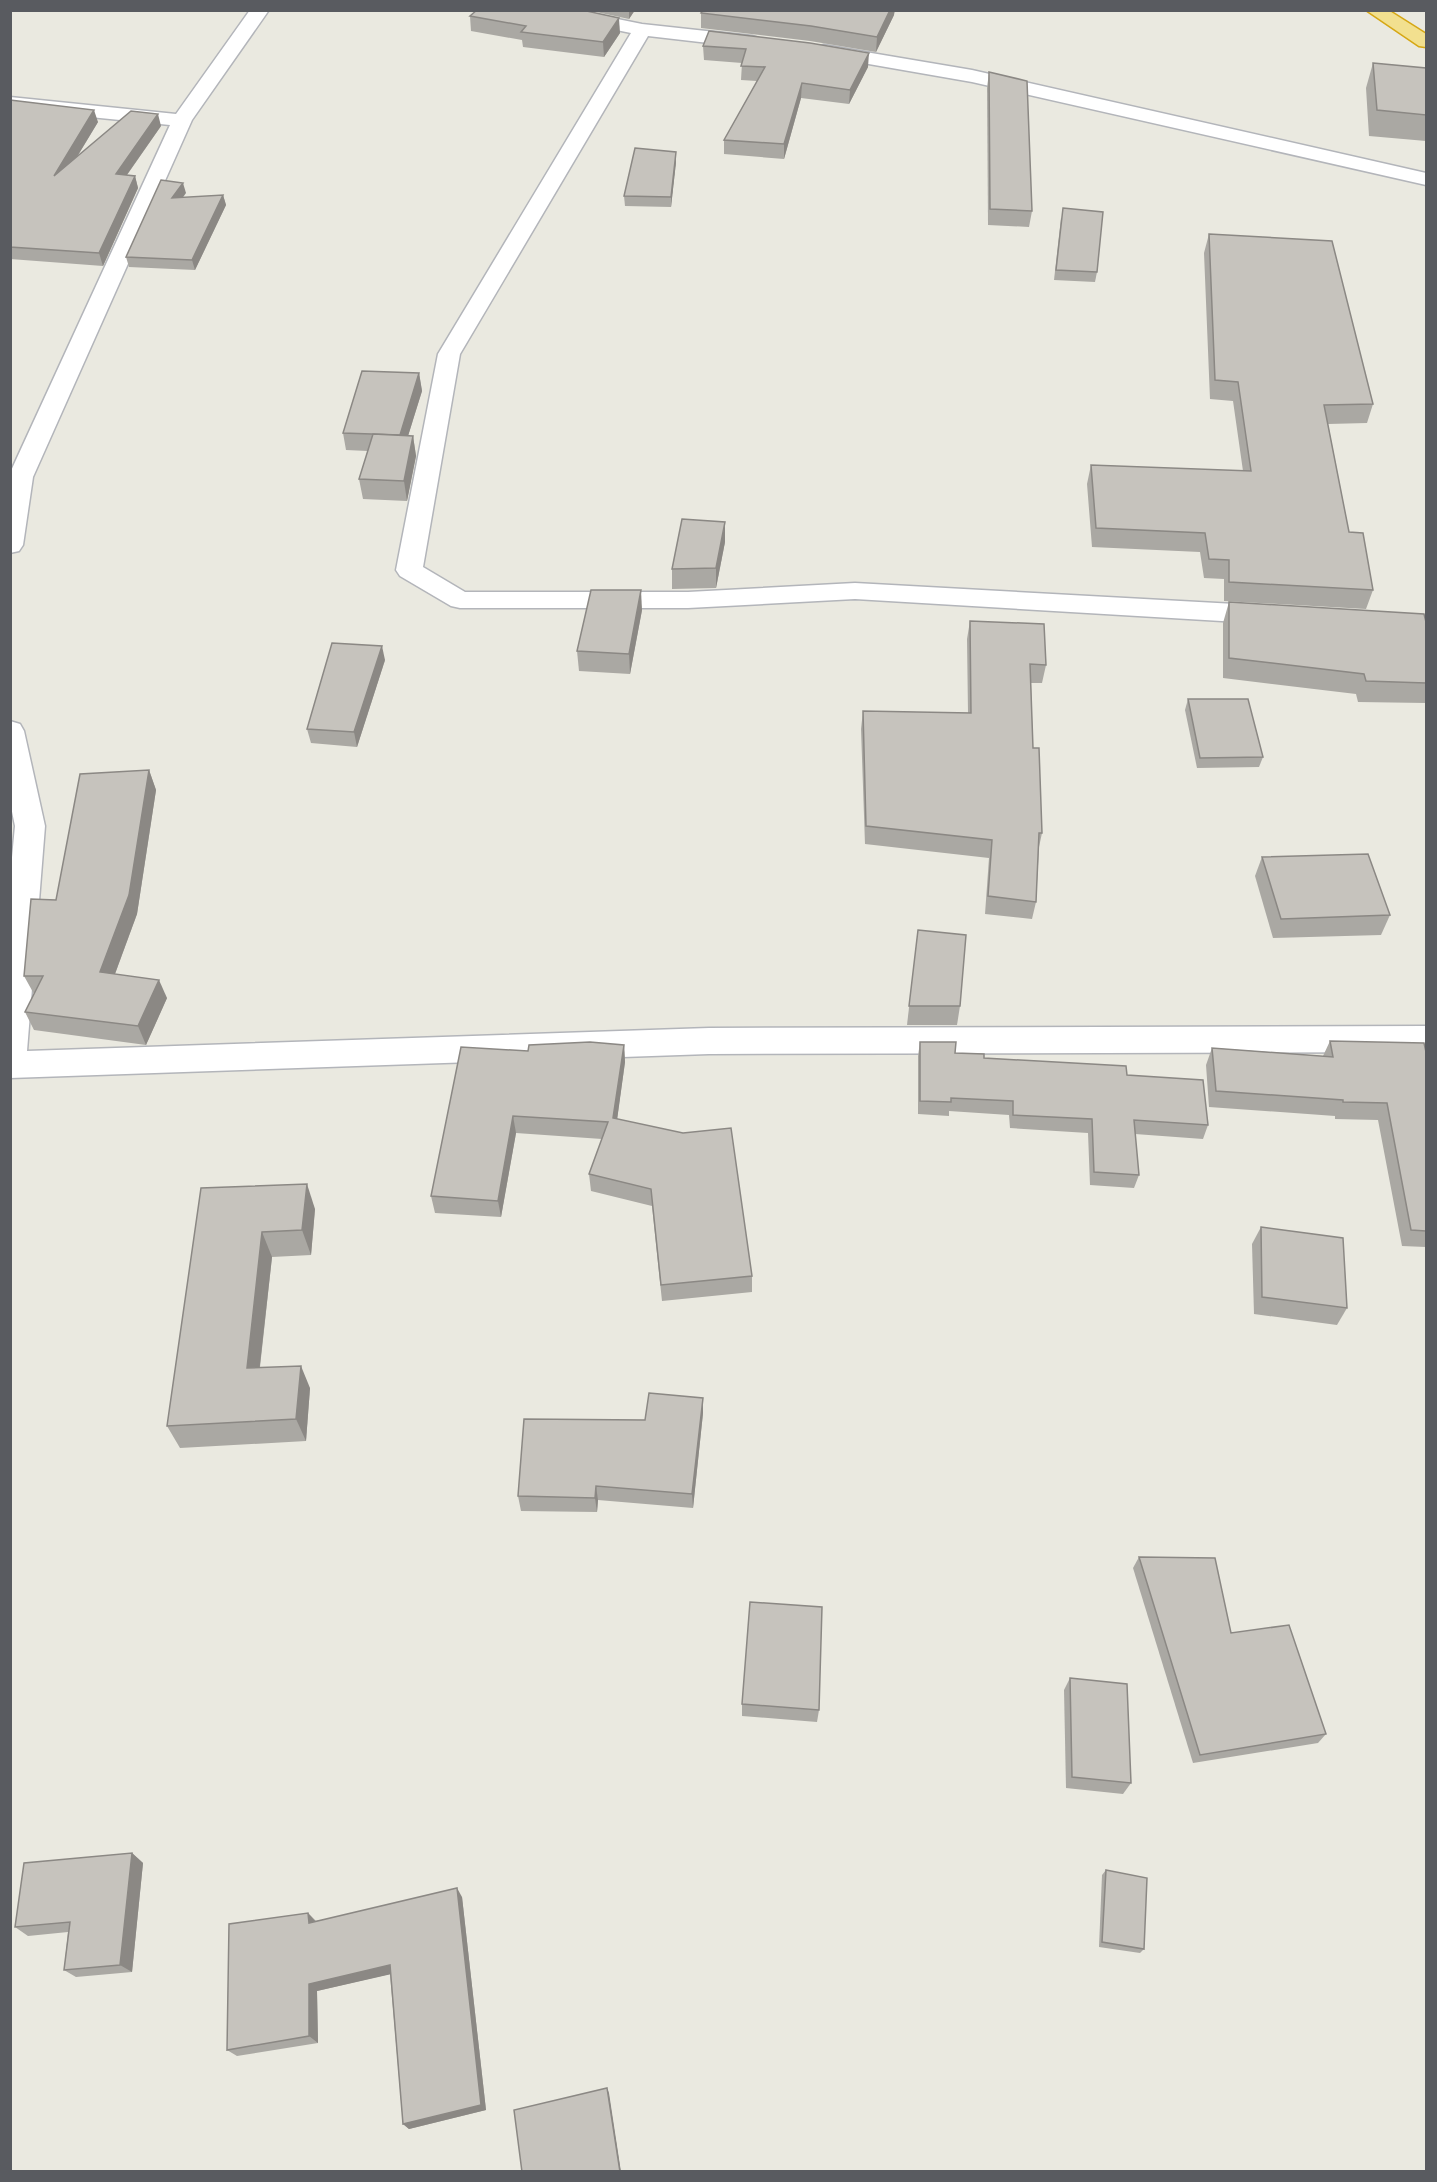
<svg xmlns="http://www.w3.org/2000/svg" width="1437" height="2182" font-family="'DejaVu Sans',sans-serif">
<style>
.lines{fill:none;stroke-linecap:round;stroke-linejoin:round}
.street-casing{stroke:#b3b5ba;stroke-width:3}
.highway-casing{stroke:#d6a714;stroke-width:3}
.street{fill:#fff;fill-rule:evenodd}
.highway{fill:#f2e08f;fill-rule:evenodd}
.wall{fill:#aaa8a3}
.shaded-wall{fill:#8b8884}
.building{fill:#c6c3bd;stroke:#8b8884;stroke-width:1.5}
</style>
<rect width="100%" height="100%" fill="#eae9e0"/>
<g class="lines">
<defs>
<g id="street">
<path d="M250,10H269L192,120L33,477L23,545L19,551L10,553V473L170,125L10,109V97L176,114Z"/>
<path d="M534,10H573L642,24L752,36L759,38L761,42L759,46L752,48L648,36L460,354L423,567L465,592H688L855,583L1272,606L1281,609L1285,615L1281,621L1272,624L855,599L688,608H460L451,606L400,576L396,570L438,354L631,33L543,15Z"/>
<path d="M824,45L972,70L1426,173V185L972,82L817,55L815,51L817,47Z"/>
<path d="M10,721L20,724L24,731L45,826L27,1051L709,1028L1426,1026V1052L709,1054L10,1078V878L15,826L10,802Z"/>
</g>
<path id="highway" d="M1366,10H1388L1426,34V47L1419,46Z"/>
</defs>
<!-- street casing -->
<use href="#street" class="street-casing"/>
<!-- highway casing -->
<use href="#highway" class="highway-casing"/>
<!-- street -->
<use href="#street" class="street"/>
<!-- highway -->
<use href="#highway" class="highway"/>
</g>
<!-- wall -->
<g class="wall">
<path d="M587,10H635L629,19Z"/>
<path d="M701,13L894,15L876,52L810,41L701,28Z"/>
<path d="M470,16L620,33L604,57L523,47L522,40L471,31Z"/>
<path d="M709,31L868,67L849,104L801,98L784,159L724,154V140L757,81L741,80L742,63L704,60L703,46Z"/>
<path d="M1373,63L1426,68V141L1369,136L1366,88Z"/>
<path d="M989,72L1032,211L1029,227L988,225L987,88Z"/>
<path d="M10,100L98,122L77,157L161,126L127,175L135,176L138,188L103,266L10,259Z"/>
<path d="M676,162L671,207L625,206L624,196Z"/>
<path d="M186,193L182,198L223,195L226,205L195,270L129,267L126,257Z"/>
<path d="M1061,218L1097,272L1095,282L1054,280Z"/>
<path d="M1209,234L1373,404L1367,423L1328,424L1349,532L1373,590L1366,609L1224,601V579L1204,578L1200,552L1092,547L1087,484L1091,465L1243,471L1233,401L1210,399L1204,253Z"/>
<path d="M419,373L422,391L408,436H413L416,456L407,501L363,499L359,479L368,451L346,450L343,433Z"/>
<path d="M725,542L716,588L672,589V569Z"/>
<path d="M1229,602L1426,622V703L1358,702L1356,694L1223,678V623Z"/>
<path d="M642,610L630,674L579,671L577,651Z"/>
<path d="M970,621L1046,665L1042,683H1031L1033,748L1042,833L1039,847L1036,902L1032,919L985,914L989,858L865,844L861,729L863,711L968,713L967,639Z"/>
<path d="M385,660L357,747L311,743L307,729Z"/>
<path d="M1188,699L1263,757L1259,767L1197,768L1185,710Z"/>
<path d="M149,770L156,790L137,914L115,974L167,998L146,1045L34,1030L25,1012L34,994L24,976L56,900Z"/>
<path d="M1262,857L1390,915L1381,935L1273,938L1255,876Z"/>
<path d="M918,930L960,1006L957,1025H907Z"/>
<path d="M1330,1041L1426,1052V1247L1402,1246L1378,1120L1335,1119V1116L1209,1107L1206,1065L1212,1048L1323,1056Z"/>
<path d="M920,1042L955,1053L984,1058L1127,1075L1208,1125L1203,1139L1135,1134L1139,1175L1134,1188L1090,1185L1088,1133L1010,1128L1009,1115L949,1111V1116L918,1114V1056Z"/>
<path d="M624,1045L625,1062L617,1119L752,1276V1292L662,1301L652,1206L591,1191L589,1174L602,1139L516,1133L501,1217L435,1213L431,1196L528,1051Z"/>
<path d="M201,1188L315,1209L311,1255L272,1257L260,1367L310,1388L306,1441L180,1448L167,1426Z"/>
<path d="M1261,1227L1347,1308L1337,1325L1254,1314L1252,1244Z"/>
<path d="M703,1413L693,1508L598,1500L597,1512L521,1511L518,1496L645,1420Z"/>
<path d="M1139,1557L1231,1633L1326,1734L1318,1743L1193,1763L1133,1568Z"/>
<path d="M1070,1678L1131,1783L1123,1794L1066,1788L1064,1690Z"/>
<path d="M742,1704L819,1710L817,1722L742,1716Z"/>
<path d="M132,1853L143,1863L132,1972L76,1977L64,1970L68,1932L28,1936L15,1927Z"/>
<path d="M1106,1870L1144,1949L1140,1953L1099,1947L1102,1875Z"/>
<path d="M462,1897L486,2110L409,2129L403,2124L390,1974L317,1991L318,2043L237,2056L227,2050L308,1913L316,1921Z"/>
</g>
<!-- shaded-wall -->
<g class="shaded-wall">
<path d="M629,10H635L629,19Z"/>
<path d="M890,10H895L894,15L876,52L877,37Z"/>
<path d="M619,18L620,33L604,57L603,42Z"/>
<path d="M869,53L868,67L849,104L850,90Z"/>
<path d="M802,83L801,98L784,159V144Z"/>
<path d="M94,110L98,122L58,188L54,176Z"/>
<path d="M158,114L161,126L119,186L116,174Z"/>
<path d="M676,152V162L671,207V197Z"/>
<path d="M135,176L138,188L103,266L99,253Z"/>
<path d="M183,183L186,193L175,208L172,198Z"/>
<path d="M223,195L226,205L195,270L192,260Z"/>
<path d="M419,373L422,391L403,452L400,435Z"/>
<path d="M413,436L416,456L407,501L404,481Z"/>
<path d="M725,522V542L716,588V568Z"/>
<path d="M641,590L642,610L630,674L629,654Z"/>
<path d="M382,646L385,660L357,747L354,732Z"/>
<path d="M149,770L156,790L137,914L109,990L100,972Z"/>
<path d="M159,980L167,998L146,1045L138,1026Z"/>
<path d="M624,1045L625,1062L615,1135L613,1118Z"/>
<path d="M513,1116L516,1133L501,1217L498,1201Z"/>
<path d="M307,1184L315,1209L311,1255L302,1230Z"/>
<path d="M262,1232L272,1257L257,1391L247,1368Z"/>
<path d="M301,1366L310,1388L306,1441L296,1419Z"/>
<path d="M703,1398V1413L693,1508L692,1494Z"/>
<path d="M596,1486L598,1500L597,1512L595,1498Z"/>
<path d="M132,1853L143,1863L132,1972L120,1965Z"/>
<path d="M457,1888L462,1897L486,2110L409,2129L403,2124Z"/>
<path d="M308,1913L316,1922L309,1923Z"/>
<path d="M390,1965L396,1973L317,1991L318,2043L309,2036V1984Z"/>
<path d="M607,2088L609,2093L621,2172H620Z"/>
</g>
<!-- building -->
<g class="building">
<path d="M477,10H582L619,18L603,42L521,32L526,26L470,16Z"/>
<path d="M703,10H890L877,37L811,26L701,13Z"/>
<path d="M709,31L810,43L869,53L850,90L802,83L784,144L724,140L765,67L741,66L746,49L703,46Z"/>
<path d="M1373,63L1426,68V115L1377,110Z"/>
<path d="M989,72L1027,81L1032,211L990,209Z"/>
<path d="M10,100L94,110L54,176L131,111L158,114L116,174L135,176L99,253L10,247Z"/>
<path d="M635,148L676,152L671,197L624,196Z"/>
<path d="M161,180L183,183L172,198L223,195L192,260L126,257Z"/>
<path d="M1063,208L1103,212L1097,272L1056,270Z"/>
<path d="M1209,234L1332,241L1373,404L1324,405L1349,532L1363,533L1373,590L1229,582V560L1209,559L1205,533L1096,528L1091,465L1251,471L1238,382L1215,380Z"/>
<path d="M362,371L419,373L400,435L343,433Z"/>
<path d="M373,434L413,436L404,481L359,479Z"/>
<path d="M682,519L725,522L716,568L672,569Z"/>
<path d="M591,590H641L629,654L577,651Z"/>
<path d="M1229,602L1424,614L1426,622V683L1366,681L1364,674L1229,658Z"/>
<path d="M970,621L1044,624L1046,665L1030,664L1033,748H1039L1042,833H1039L1036,902L988,896L992,840L866,826L863,711L971,713Z"/>
<path d="M332,643L382,646L354,732L307,729Z"/>
<path d="M1188,699H1248L1263,757L1200,758Z"/>
<path d="M149,770L129,895L100,972L159,980L138,1026L25,1012L43,976H24L31,899L56,900L80,774Z"/>
<path d="M1368,854L1390,915L1281,919L1262,857Z"/>
<path d="M918,930L966,935L960,1006H909Z"/>
<path d="M1330,1041L1424,1043L1426,1052V1231L1411,1230L1387,1103L1343,1102V1100L1216,1091L1212,1048L1333,1057Z"/>
<path d="M590,1042L624,1045L613,1118L683,1133L731,1128L752,1276L661,1285L651,1189L589,1174L608,1122L513,1116L498,1201L431,1196L461,1047L528,1051L529,1045Z"/>
<path d="M920,1042H956L955,1053L984,1054V1058L1126,1066L1127,1075L1203,1080L1208,1125L1134,1120L1139,1175L1094,1172L1092,1119L1013,1115V1101L951,1098V1102L920,1101Z"/>
<path d="M307,1184L302,1230L262,1232L247,1368L301,1366L296,1419L167,1426L201,1188Z"/>
<path d="M1261,1227L1343,1238L1347,1308L1262,1297Z"/>
<path d="M649,1393L703,1398L692,1494L596,1486L595,1498L518,1496L524,1419L645,1420Z"/>
<path d="M1139,1557L1215,1558L1231,1633L1289,1625L1326,1734L1200,1755Z"/>
<path d="M750,1602L822,1607L819,1710L742,1704Z"/>
<path d="M1070,1678L1127,1684L1131,1783L1072,1777Z"/>
<path d="M132,1853L120,1965L64,1970L70,1922L15,1927L24,1863Z"/>
<path d="M1106,1870L1147,1878L1144,1949L1102,1942Z"/>
<path d="M457,1888L481,2105L403,2124L390,1965L309,1984V2036L227,2050L229,1924L308,1913L309,1923Z"/>
<path d="M607,2088L620,2172H522L514,2110Z"/>
</g>
<!-- border -->
<rect width="1437" height="2182" fill="none" stroke="#595b60" stroke-width="24"/>
</svg>
